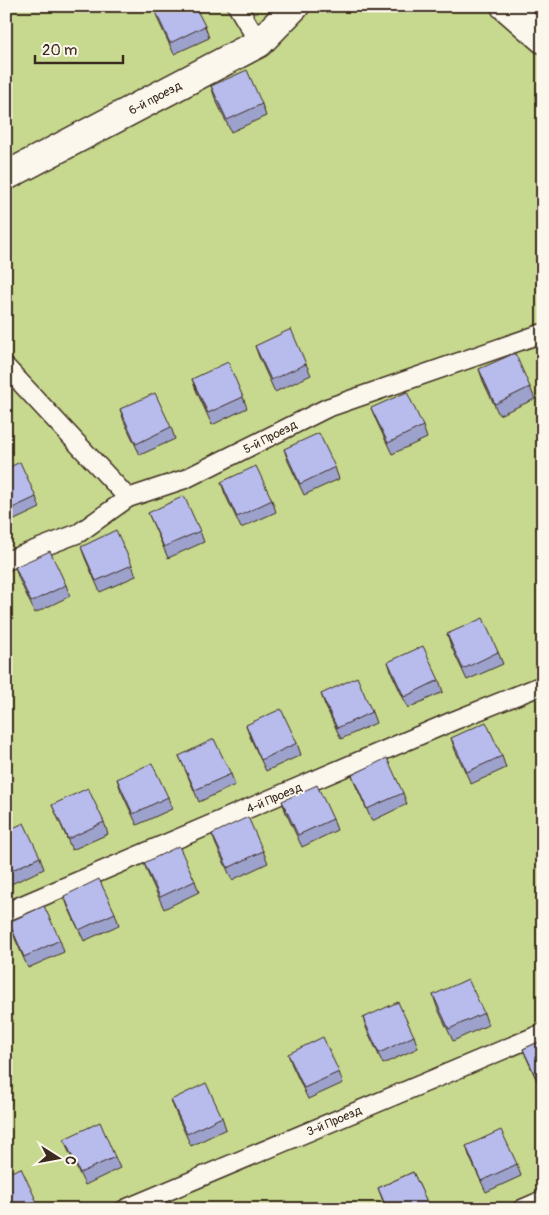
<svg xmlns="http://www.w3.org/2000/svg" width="549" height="1215" font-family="Pangolin,sans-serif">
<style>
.green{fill:#c7d98e;stroke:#818256}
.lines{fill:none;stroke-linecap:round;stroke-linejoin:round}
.service-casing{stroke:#3b2a1e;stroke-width:21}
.minor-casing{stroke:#3b2a1e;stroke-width:31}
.service{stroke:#fbf7ec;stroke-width:18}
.minor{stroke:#fbf7ec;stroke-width:28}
.wall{fill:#9da2cc;stroke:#3b2a1e}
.building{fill:#b7bced;stroke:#3b2a1e}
.labels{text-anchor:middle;stroke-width:4;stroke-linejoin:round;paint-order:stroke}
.street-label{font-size:12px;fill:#3b2a1e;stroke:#fbf7ec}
</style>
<rect width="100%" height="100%" fill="#fbf7ec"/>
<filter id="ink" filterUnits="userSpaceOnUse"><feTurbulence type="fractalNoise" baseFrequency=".02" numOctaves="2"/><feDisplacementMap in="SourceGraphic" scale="10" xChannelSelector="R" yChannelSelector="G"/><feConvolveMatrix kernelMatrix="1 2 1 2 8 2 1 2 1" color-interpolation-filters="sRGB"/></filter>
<g filter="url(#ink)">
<!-- green -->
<path class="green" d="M6,6H498L543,48V1209H6Z"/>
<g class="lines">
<defs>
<g id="service">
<path d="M237,6L259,43"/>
<path d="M6,367L128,498"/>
<path d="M6,561L79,533L128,498L185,479L327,408L543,333"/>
<path d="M6,912L453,721L543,685"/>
<path d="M125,1209L543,1033"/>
<path d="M522,1209L543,1200"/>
</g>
<g id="minor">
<path d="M505,6L543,39"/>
<path d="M6,176L259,43L295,6"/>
</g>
</defs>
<!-- service casing -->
<use href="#service" class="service-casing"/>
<!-- minor casing -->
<use href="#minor" class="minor-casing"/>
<!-- service -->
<use href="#service" class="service"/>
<!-- minor -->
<use href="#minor" class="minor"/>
</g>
<!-- wall -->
<g class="wall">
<path d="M154,8L205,26L209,38L174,54L158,20Z"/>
<path d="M211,86L262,104L266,116L231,132L215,98Z"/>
<path d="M255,346L306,364L311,375L275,392L259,357Z"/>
<path d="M479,369L530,387L535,399L499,415L483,381Z"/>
<path d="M192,379L243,397L247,408L212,425L196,390Z"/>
<path d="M371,408L423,426L427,438L392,454L376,420Z"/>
<path d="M120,409L171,427L175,439L140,455L124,421Z"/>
<path d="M284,449L335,467L339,479L304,495L288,461Z"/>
<path d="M6,469L36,497L40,508L6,524Z"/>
<path d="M221,482L272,500L276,512L241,528L225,494Z"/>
<path d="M148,513L200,531L204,542L168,558L153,524Z"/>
<path d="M81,547L132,565L136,576L100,592L85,558Z"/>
<path d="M15,567L66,585L70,596L35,613L19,579Z"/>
<path d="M447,634L498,652L503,664L467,680L451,646Z"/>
<path d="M388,662L439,680L443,692L408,708L392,674Z"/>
<path d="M321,694L372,712L376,723L341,739L325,705Z"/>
<path d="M246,725L297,743L301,755L266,771L250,737Z"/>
<path d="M451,738L502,756L506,768L471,784L455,750Z"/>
<path d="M179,756L231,774L235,785L199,802L184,767Z"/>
<path d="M352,775L403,793L407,804L372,821L356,786Z"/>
<path d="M117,779L168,797L172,809L137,825L121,791Z"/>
<path d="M282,801L333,819L337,830L302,847L286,813Z"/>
<path d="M52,805L104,822L108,834L72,850L57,816Z"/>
<path d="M6,831L40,857L44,869L9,885L6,880Z"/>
<path d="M212,834L263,851L268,863L232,880L216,845Z"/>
<path d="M144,863L195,881L199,892L164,909L148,874Z"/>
<path d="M64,896L115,913L119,925L84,941L68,907Z"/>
<path d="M9,922L60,940L64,952L28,968L13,934Z"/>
<path d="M433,995L484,1013L488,1025L453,1041L437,1007Z"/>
<path d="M363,1018L414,1036L418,1048L383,1064L367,1030Z"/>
<path d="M543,1040V1094L528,1061L523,1049Z"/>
<path d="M288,1054L339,1072L343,1083L308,1099L292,1065Z"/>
<path d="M171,1100L222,1117L226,1129L191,1146L175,1111Z"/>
<path d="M64,1139L115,1157L120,1168L85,1185L68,1150Z"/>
<path d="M466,1146L517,1164L521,1176L486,1192L470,1158Z"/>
<path d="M413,1172L430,1209H386L378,1188Z"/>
<path d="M37,1202L39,1209H6Z"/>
</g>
<!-- building -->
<g class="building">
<path d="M159,6H195L205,26L170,43L154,8Z"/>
<path d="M247,70L262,104L227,120L211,86Z"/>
<path d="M291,329L306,364L271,380L255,346Z"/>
<path d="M515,353L530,387L495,404L479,369Z"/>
<path d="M228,362L243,397L208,413L192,379Z"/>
<path d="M407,392L423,426L388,443L371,408Z"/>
<path d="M155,393L171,427L136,444L120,409Z"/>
<path d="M319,433L335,467L300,484L284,449Z"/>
<path d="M20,462L36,497L6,511V469Z"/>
<path d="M256,466L272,500L237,517L221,482Z"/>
<path d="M184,496L200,531L164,547L148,513Z"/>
<path d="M116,530L132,565L96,581L81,547Z"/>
<path d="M50,551L66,585L31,602L15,567Z"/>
<path d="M543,585V592L540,587Z"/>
<path d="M483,618L498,652L463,669L447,634Z"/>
<path d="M423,646L439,680L404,697L388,662Z"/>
<path d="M357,677L372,712L337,728L321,694Z"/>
<path d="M281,709L297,743L261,760L246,725Z"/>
<path d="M486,722L502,756L467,772L451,738Z"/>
<path d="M214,739L231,774L195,790L179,756Z"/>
<path d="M387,758L403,793L367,809L352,775Z"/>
<path d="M152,763L168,797L133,814L117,779Z"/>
<path d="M317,785L333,819L298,835L282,801Z"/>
<path d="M88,788L104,822L68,839L52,805Z"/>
<path d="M248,817L263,851L228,868L212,834Z"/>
<path d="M24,823L40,857L6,873V831Z"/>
<path d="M179,846L195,881L160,897L144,863Z"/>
<path d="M99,879L115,913L79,930L64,896Z"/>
<path d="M44,906L60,940L24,957L9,922Z"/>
<path d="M468,979L484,1013L449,1029L433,995Z"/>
<path d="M398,1002L414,1036L379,1053L363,1018Z"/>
<path d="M323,1037L339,1072L304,1088L288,1054Z"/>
<path d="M543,1040V1082L539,1084L523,1049Z"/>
<path d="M206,1083L222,1117L187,1134L171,1100Z"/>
<path d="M100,1122L115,1157L80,1173L64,1139Z"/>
<path d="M501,1130L517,1164L481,1181L466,1146Z"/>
<path d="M21,1168L37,1202L23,1209H6V1174Z"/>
<path d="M413,1172L429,1206L423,1209H387L378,1188Z"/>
</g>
</g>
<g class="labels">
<!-- street labels -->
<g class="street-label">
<text transform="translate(155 98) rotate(-28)" y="4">6-й проезд</text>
<text transform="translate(270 437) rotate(-27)" y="4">5-й Проезд</text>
<text transform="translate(274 798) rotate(-23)" y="4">4-й Проезд</text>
<text transform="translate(334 1121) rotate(-23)" y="4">3-й Проезд</text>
</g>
</g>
<!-- margin -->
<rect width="549" height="1215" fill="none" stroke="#fbf7ec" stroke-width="25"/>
<rect x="12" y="12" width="524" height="1190" fill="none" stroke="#3b2a1e" stroke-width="2" filter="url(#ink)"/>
<!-- north arrow -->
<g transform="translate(58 1158) rotate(101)" stroke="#fbf7ec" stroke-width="4" paint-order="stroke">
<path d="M0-4L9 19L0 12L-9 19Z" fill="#3b2a1e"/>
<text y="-8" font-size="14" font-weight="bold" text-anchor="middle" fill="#3b2a1e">С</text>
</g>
<!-- scale -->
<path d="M35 55v8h88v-8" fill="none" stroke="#3b2a1e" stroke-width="2.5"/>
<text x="42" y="55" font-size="15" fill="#3b2a1e" stroke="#fbf7ec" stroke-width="4" paint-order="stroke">20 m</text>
</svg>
